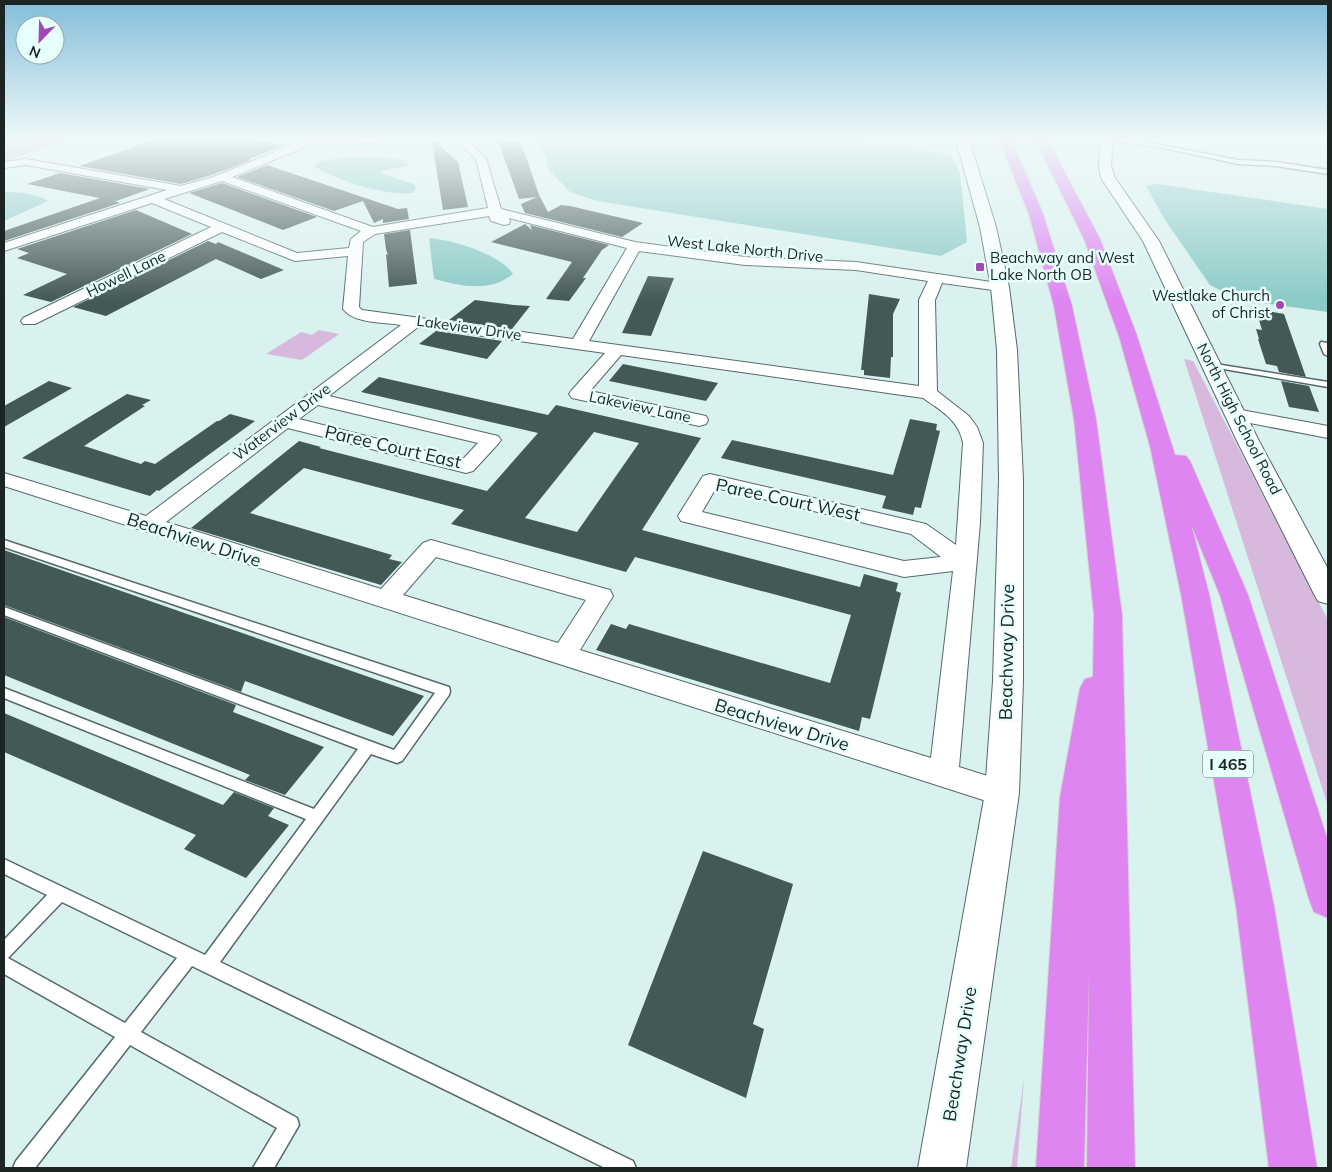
<svg xmlns="http://www.w3.org/2000/svg" width="1332" height="1172" font-family="Mulish,sans-serif">
<style>
.green{fill:#d7b9dd}
.forest{fill:#c3a4ca}
.water{fill:#8bcac6}
.building{fill:#445857;fill-rule:evenodd}
.lines{fill:none;stroke-linecap:round;stroke-linejoin:round}
.service-casing{stroke:#546968;stroke-width:3}
.minor-casing{stroke:#546968;stroke-width:2}
.tertiary-casing{stroke:#546968;stroke-width:2}
.motorway-casing{stroke:#d2d3d3;stroke-width:2}
.service{fill:#fff;fill-rule:evenodd}
.minor{fill:#fff;fill-rule:evenodd}
.tertiary{fill:#fff;fill-rule:evenodd}
.motorway{fill:#df85f1;fill-rule:evenodd}
.poi-dot{fill:#a248b4;stroke:#e6fefc;stroke-width:2}
.labels{text-anchor:middle;stroke-width:5;stroke-linejoin:round;paint-order:stroke}
.far-street-label{font-size:15px;fill:#1c2524;stroke:#e6fefc}
.far-poi-label{font-size:15px;fill:#1c2524;stroke:#e6fefc;text-anchor:start}
.shield{fill:#e6fefc;stroke:#596665;stroke-width:1}
.shield-label{font-size:16px;font-weight:bold;fill:#1c2524}
.street-label{font-size:18px;fill:#1c2524;stroke:#e6fefc}
</style>
<rect width="100%" height="100%" fill="#d9f1ef"/>
<!-- green -->
<g class="green">
<path d="M319,330L339,334L302,360L266,354L301,332L312,335Z"/>
<path d="M1184,359L1193,361L1328,620V806Z"/>
<path d="M1024,1079L1017,1168H1011Z"/>
</g>
<!-- forest -->
<path class="forest" d="M4,137H77L4,161Z"/>
<!-- water -->
<g class="water">
<path d="M526,137H829L925,150L951,156L960,173L967,242L941,256L597,201L570,192L548,169C547,154 540,143 526,137Z"/>
<path d="M394,158L405,161L409,166L381,171L382,174L414,184L416,188L413,193C384,196 340,181 315,167V164C338,154 369,158 394,158Z"/>
<path d="M1157,184L1328,209V312L1240,300L1210,285L1165,220L1146,186Z"/>
<path d="M4,192C17,192 37,193 48,201L4,221Z"/>
<path d="M429,238C453,240 500,254 513,274C490,293 461,286 434,279Z"/>
</g>
<!-- building -->
<g class="building">
<path d="M164,137H233L286,145L249,159L251,160L212,175L181,184L79,166Z"/>
<path d="M516,140L520,142L524,151L539,195L548,212L561,205L570,206L643,223L622,237L525,213L521,204L537,197L519,199L498,141Z"/>
<path d="M435,141L458,162L468,207L443,210L432,142Z"/>
<path d="M267,165L398,209L407,208L409,219L383,223V219L374,223L363,201L334,211L237,177Z"/>
<path d="M60,173L150,189L116,201L112,200L120,203L4,241V231L100,198L27,184Z"/>
<path d="M222,183L317,217L283,230L189,193Z"/>
<path d="M136,210L192,234L51,302L23,295L67,274L17,258L29,253L17,249Z"/>
<path d="M525,224L532,230L530,225L609,245L602,250L583,278H586L569,301L546,299L572,262L491,242Z"/>
<path d="M410,230L417,284L389,287L386,254L388,255L386,249L384,234Z"/>
<path d="M208,241L216,244L218,242L284,270L261,279L216,259L106,316L73,307Z"/>
<path d="M648,276L674,278L651,336L622,333Z"/>
<path d="M869,294L900,299L893,314V357H891L890,378L864,375V370H861Z"/>
<path d="M475,300L514,305L530,306L512,329L449,320Z"/>
<path d="M1256,309L1284,314L1306,377L1279,372L1277,366L1266,364L1258,339H1259L1256,329L1262,330Z"/>
<path d="M436,331L502,341L487,359L419,344Z"/>
<path d="M623,364L718,383L706,401L609,381Z"/>
<path d="M379,377L548,415L556,405L701,438L642,530L860,587L864,574L898,583L896,591L901,593L870,719L862,717L859,731L596,650L611,624L626,629L629,624L830,683L851,615L635,557L626,572L451,524L464,510L304,468L250,513L392,555L389,559L402,562L381,585L191,528L299,441L321,447L319,448L487,491L538,433L361,392ZM594,432L639,443L577,532L525,518Z"/>
<path d="M49,381L72,388L4,427V406Z"/>
<path d="M1281,381L1309,386L1319,412L1289,407Z"/>
<path d="M127,394L151,400L142,405L145,406L84,446L141,464L145,461L155,464L217,421H219L230,414L255,421L159,491L157,490L150,496L22,458Z"/>
<path d="M910,419L937,424L936,430L940,431L921,508L915,507L913,515L882,508L886,496L721,458L732,440L893,475Z"/>
<path d="M4,550L190,615L424,696L393,736L245,681L241,692L4,605Z"/>
<path d="M4,617L236,705L233,712L324,747L285,795L245,780L250,775L4,675Z"/>
<path d="M4,713L223,805L234,792L274,808L268,816L289,825L246,878L184,849L196,835L4,752Z"/>
<path d="M703,851L793,884L753,1024L764,1029L746,1098L628,1045Z"/>
</g>
<g class="lines">
<defs>
<g id="service">
<path d="M1107,138L1160,145L1238,160L1276,162L1328,170V174L1276,166L1238,164L1160,147L1105,140Z"/>
<path d="M1321,342L1328,343V356L1324,354L1320,344Z"/>
<path d="M1209,363L1328,382V387L1212,367L1208,365Z"/>
<path d="M4,540L449,687L450,691L449,695L402,761L397,763L371,754L220,962L633,1161L636,1168H605L192,966L141,1032L297,1118L299,1125L274,1168H253L277,1128L130,1045L35,1168H13L16,1161L115,1037L4,974V940L47,895L4,874V859L205,955L306,819L4,698V688L314,809L358,749L4,615V607L394,750L435,693L4,547ZM62,902L177,958L125,1023L8,958Z"/>
</g>
<g id="minor">
<path d="M292,137L321,139L437,137L432,140L321,145L313,144L232,177L373,227L488,208L476,159L452,137H463L486,158L501,209L635,242L745,257L856,262L1005,284L1007,287L1005,290L1000,291L942,283L935,300L937,391L969,416L977,427L983,443L980,523L959,767L1013,784L1017,793L1013,802L1002,806L4,486V473L146,516L401,325C384,322 354,324 343,309L348,256L295,261L222,232L35,324H23L21,321L23,318L211,227L152,203L4,251V243L167,190L26,165L4,168V162L26,159L181,186L213,177L300,142L293,140ZM222,181L361,231L351,239L349,248L297,253L164,199ZM489,216L491,221L504,225L509,224L510,221L509,218L627,248L573,339L362,310L359,307L363,242L375,234ZM639,251L745,265L856,270L928,281L919,300V386L589,341ZM418,327L605,353L572,390L569,394L572,398L699,426L706,424L708,420L706,416L590,391L621,355L923,398C940,410 959,420 963,443L956,545L926,524L710,474L703,476L678,516L681,521L904,577L953,571L931,758L580,650L613,596L610,590L431,540L423,543L381,589L166,522L288,428L466,473L473,471L498,444L501,440L498,436L329,396ZM318,405L478,443L462,460L299,419ZM716,488L911,534L941,557L904,561L702,512ZM436,557L586,600L558,643L403,595Z"/>
<path d="M1236,409L1328,426V438L1229,419L1227,415L1229,411Z"/>
</g>
<g id="tertiary">
<path d="M955,137H967L971,146L996,227L1009,287L1017,350L1023,480V681L1019,793L966,1168H918L985,793L993,681L999,480L997,350L991,287L980,227Z"/>
<path d="M1101,137H1113L1111,166L1115,178L1159,241L1259,441L1328,569V604L1318,601L1314,594L1237,441L1143,241L1101,178L1099,166Z"/>
</g>
<g id="motorway">
<path d="M998,137H1010L1043,214L1072,306L1096,419L1122,615L1135,1168H1087L1089,971L1084,1168H1036L1060,797L1080,688L1085,679L1093,677L1094,615L1074,419L1054,306L1029,214Z"/>
<path d="M1034,137H1046L1100,239L1137,336L1175,455L1186,456L1190,461L1248,595L1328,841V918L1314,912L1309,899L1220,595L1191,524L1209,594L1274,906L1317,1168H1269L1236,906L1181,594L1150,446L1119,336L1084,239Z"/>
</g>
</defs>
<!-- service casing -->
<use href="#service" class="service-casing"/>
<!-- minor casing -->
<use href="#minor" class="minor-casing"/>
<!-- tertiary casing -->
<use href="#tertiary" class="tertiary-casing"/>
<!-- motorway casing -->
<use href="#motorway" class="motorway-casing"/>
<!-- service -->
<use href="#service" class="service"/>
<!-- minor -->
<use href="#minor" class="minor"/>
<!-- tertiary -->
<use href="#tertiary" class="tertiary"/>
<!-- motorway -->
<use href="#motorway" class="motorway"/>
</g>
<!-- sky -->
<linearGradient id="sky" x2="0" y2="1"><stop stop-color="#83bdda"/><stop offset="0.46" stop-color="#eef9f8"/><stop offset="1" stop-color="#eef9f8" stop-opacity="0"/></linearGradient>
<rect width="1332" height="301" fill="url(#sky)"/>
<!-- markers -->
<g class="poi-dot">
<rect x="975" y="262" width="10" height="10" rx="2.5"/>
<circle cx="1280" cy="305" r="5"/>
</g>
<g class="labels">
<!-- far-street labels -->
<g class="far-street-label">
<text transform="translate(745 249) rotate(6)" y="5">West Lake North Drive</text>
<text transform="translate(126 274) rotate(-26)" y="5">Howell Lane</text>
<text transform="translate(469 328) rotate(8)" y="5">Lakeview Drive</text>
<text transform="translate(640 407) rotate(12)" y="5">Lakeview Lane</text>
<text transform="translate(1239 419) rotate(63)" y="5">North High School Road</text>
<text transform="translate(282 422) rotate(-37)" y="5">Waterview Drive</text>
</g>
<!-- far-poi labels -->
<g class="far-poi-label">
<text x="990" y="263">Beachway and West<tspan x="990" dy="17">Lake North OB</tspan></text>
<text x="1270" y="301" text-anchor="end">Westlake Church<tspan x="1270" dy="17">of Christ</tspan></text>
</g>
<!-- shield labels -->
<rect class="shield" x="1203" y="750.5" width="50" height="27" rx="4"/>
<g class="shield-label">
<text x="1228" y="770">I 465</text>
</g>
<!-- street labels -->
<g class="street-label">
<text transform="translate(393 447) rotate(13)" y="6">Paree Court East</text>
<text transform="translate(788 500) rotate(12)" y="6">Paree Court West</text>
<text transform="translate(194 540) rotate(18)" y="6">Beachview Drive</text>
<text transform="translate(1007 652) rotate(-89)" y="6">Beachway Drive</text>
<text transform="translate(782 725) rotate(17)" y="6">Beachview Drive</text>
<text transform="translate(960 1054) rotate(-81)" y="6">Beachway Drive</text>
</g>
</g>
<!-- border -->
<rect width="1332" height="1172" fill="none" stroke="#1c2524" stroke-width="10"/>
<!-- north arrow -->
<g transform="translate(40 40) rotate(203)"><circle r="24" fill="#e6fefc" stroke="#95a7a6"/>
<path d="M0-4L9 19L0 12L-9 19Z" fill="#a248b4"/>
<text y="-8" font-size="14" font-weight="bold" text-anchor="middle" fill="#1c2524">N</text>
</g>
</svg>
